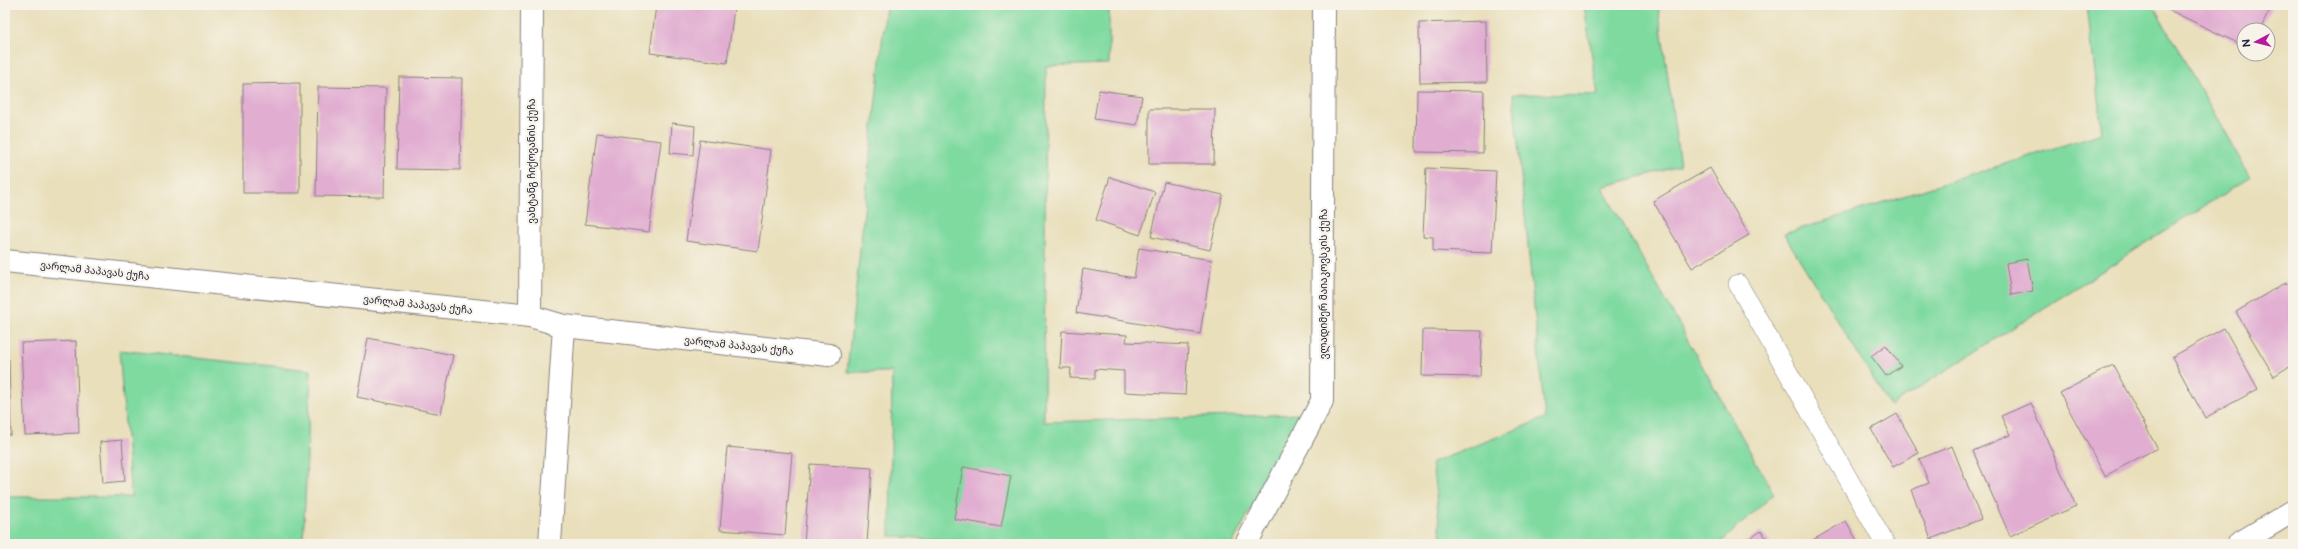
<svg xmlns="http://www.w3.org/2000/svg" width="2298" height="549" font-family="'Balsamiq Sans','Noto Sans Georgian',sans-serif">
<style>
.green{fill:#7fdaa0;stroke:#507e6e}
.building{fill:#e1add1}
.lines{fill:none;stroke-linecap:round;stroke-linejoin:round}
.lane-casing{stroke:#86807b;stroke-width:20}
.street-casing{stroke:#86807b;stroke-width:24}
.lane{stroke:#fff;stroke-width:19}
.street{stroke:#fff;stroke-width:22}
.labels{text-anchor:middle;stroke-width:4;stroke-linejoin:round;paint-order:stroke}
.street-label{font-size:10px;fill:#22223b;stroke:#f7f3e8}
</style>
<rect width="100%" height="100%" fill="#f7f3e8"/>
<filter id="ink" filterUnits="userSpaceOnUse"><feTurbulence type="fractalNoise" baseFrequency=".025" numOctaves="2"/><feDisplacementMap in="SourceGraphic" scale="8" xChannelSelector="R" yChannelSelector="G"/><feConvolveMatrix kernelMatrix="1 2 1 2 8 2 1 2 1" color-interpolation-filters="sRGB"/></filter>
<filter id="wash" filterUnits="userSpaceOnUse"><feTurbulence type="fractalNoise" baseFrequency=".012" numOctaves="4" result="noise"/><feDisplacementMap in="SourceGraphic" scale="16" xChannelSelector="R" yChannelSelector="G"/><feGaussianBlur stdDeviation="0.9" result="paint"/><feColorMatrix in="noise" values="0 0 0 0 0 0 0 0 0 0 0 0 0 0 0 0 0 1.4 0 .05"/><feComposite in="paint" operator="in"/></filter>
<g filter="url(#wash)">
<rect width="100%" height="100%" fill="#e9dfbb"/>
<!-- green -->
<g class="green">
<path d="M886,5H1109V64L1046,66L1044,422L1303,414L1232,544H1005L890,536L892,372H847Z"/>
<path d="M1584,5H1658L1680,166L1602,187L1774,494L1719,544H1442L1432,463L1545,418L1513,94L1598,95Z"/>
<path d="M2087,5H2153L2250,177L1890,406L1784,234L2102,133Z"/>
<path d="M119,350L311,370L303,544H5V497H131Z"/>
</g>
<g id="blocks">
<!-- building -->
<g class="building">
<path d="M656,5H709L734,8L727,63L650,53Z"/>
<path d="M2169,5H2272L2260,30H2244V46L2167,9Z"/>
<path d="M1486,21L1487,82L1420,83L1419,23Z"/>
<path d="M399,77L462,78L460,170L397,169Z"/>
<path d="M300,83V193H243V84Z"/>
<path d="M318,87L386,88L384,197L316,196Z"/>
<path d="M1099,90L1142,96L1137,125L1094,119Z"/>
<path d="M1417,90L1484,91L1483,153L1416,152Z"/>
<path d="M1149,109H1215L1214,164H1149Z"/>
<path d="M672,123L695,126L693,155L670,153Z"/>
<path d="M597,133L661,141L649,232L585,224Z"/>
<path d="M700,140L771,150L758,251L686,241Z"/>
<path d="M1426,168L1496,171L1492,253L1433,251V237L1423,236Z"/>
<path d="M1710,168L1749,235L1692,268L1653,201Z"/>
<path d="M1110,177L1155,192L1140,235L1096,220Z"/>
<path d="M1164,182L1223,195L1210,250L1151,237Z"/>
<path d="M1139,248L1212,260L1200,334L1076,313L1083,269L1134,278Z"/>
<path d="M2027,259L2033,291L2011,295L2006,263Z"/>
<path d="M2286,282L2293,293V364L2274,376L2236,312Z"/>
<path d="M2224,328L2258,389L2205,418L2172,357Z"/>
<path d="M1423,330L1482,331L1480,377L1422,376Z"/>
<path d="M1062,331L1127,335L1126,342L1188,345L1185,395L1124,392V371L1095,369V379L1070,378L1071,368H1060Z"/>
<path d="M368,338L453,355L441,414L357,397Z"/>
<path d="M76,341L79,433L25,435L21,343Z"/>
<path d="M1886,345L1901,366L1886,376L1871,356Z"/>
<path d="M9,359L11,435H5V360Z"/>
<path d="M2113,365L2157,448L2105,476L2060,393Z"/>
<path d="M2031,403L2076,506L2010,536L1973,451L2010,435L2001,416Z"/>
<path d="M1897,414L1919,453L1893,467L1871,429Z"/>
<path d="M122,440L125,481L103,483L100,442Z"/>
<path d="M1952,446L1981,519L1931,539L1911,490L1929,483L1919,459Z"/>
<path d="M727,447L792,453L785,535L720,530Z"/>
<path d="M810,464L872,468L867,544H804Z"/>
<path d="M963,467L1011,476L1001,527L954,519Z"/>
<path d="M1846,521L1859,544H1806Z"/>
<path d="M1761,531L1771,544H1742Z"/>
</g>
</g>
</g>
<g filter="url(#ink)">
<use href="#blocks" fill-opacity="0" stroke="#86807b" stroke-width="1"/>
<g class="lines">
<defs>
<path id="lane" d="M1738,284L1885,544"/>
<g id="street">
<path d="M5,261L530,316L564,326L829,355"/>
<path d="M530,316L532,5"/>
<path d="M550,544L564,326"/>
<path d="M1246,544L1322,401L1324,5"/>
<path d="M2238,544L2293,511"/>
</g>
</defs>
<!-- lane casing -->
<use href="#lane" class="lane-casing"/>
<!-- street casing -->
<use href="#street" class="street-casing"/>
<!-- lane -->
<use href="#lane" class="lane"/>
<!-- street -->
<use href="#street" class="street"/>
</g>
</g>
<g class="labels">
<!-- street labels -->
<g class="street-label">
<text transform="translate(531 161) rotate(-90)" y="4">ვახტანგ ჩიქოვანის ქუჩა</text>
<text transform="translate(95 270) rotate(6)" y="4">ვარლამ პაპავას ქუჩა</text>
<text transform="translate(1323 284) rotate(-90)" y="4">ვლადიმერ მაიაკოვსკის ქუჩა</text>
<text transform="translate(418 304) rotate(6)" y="4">ვარლამ პაპავას ქუჩა</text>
<text transform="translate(739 345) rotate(6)" y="4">ვარლამ პაპავას ქუჩა</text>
</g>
</g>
<!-- margin -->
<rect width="2298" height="549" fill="none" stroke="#f7f3e8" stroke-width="20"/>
<!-- north arrow -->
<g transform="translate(2256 42) rotate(263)"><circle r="19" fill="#f7f3e8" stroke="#a29fa3"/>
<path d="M0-3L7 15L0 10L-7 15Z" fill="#b5179e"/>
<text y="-6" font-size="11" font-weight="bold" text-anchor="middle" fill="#22223b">N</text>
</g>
</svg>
